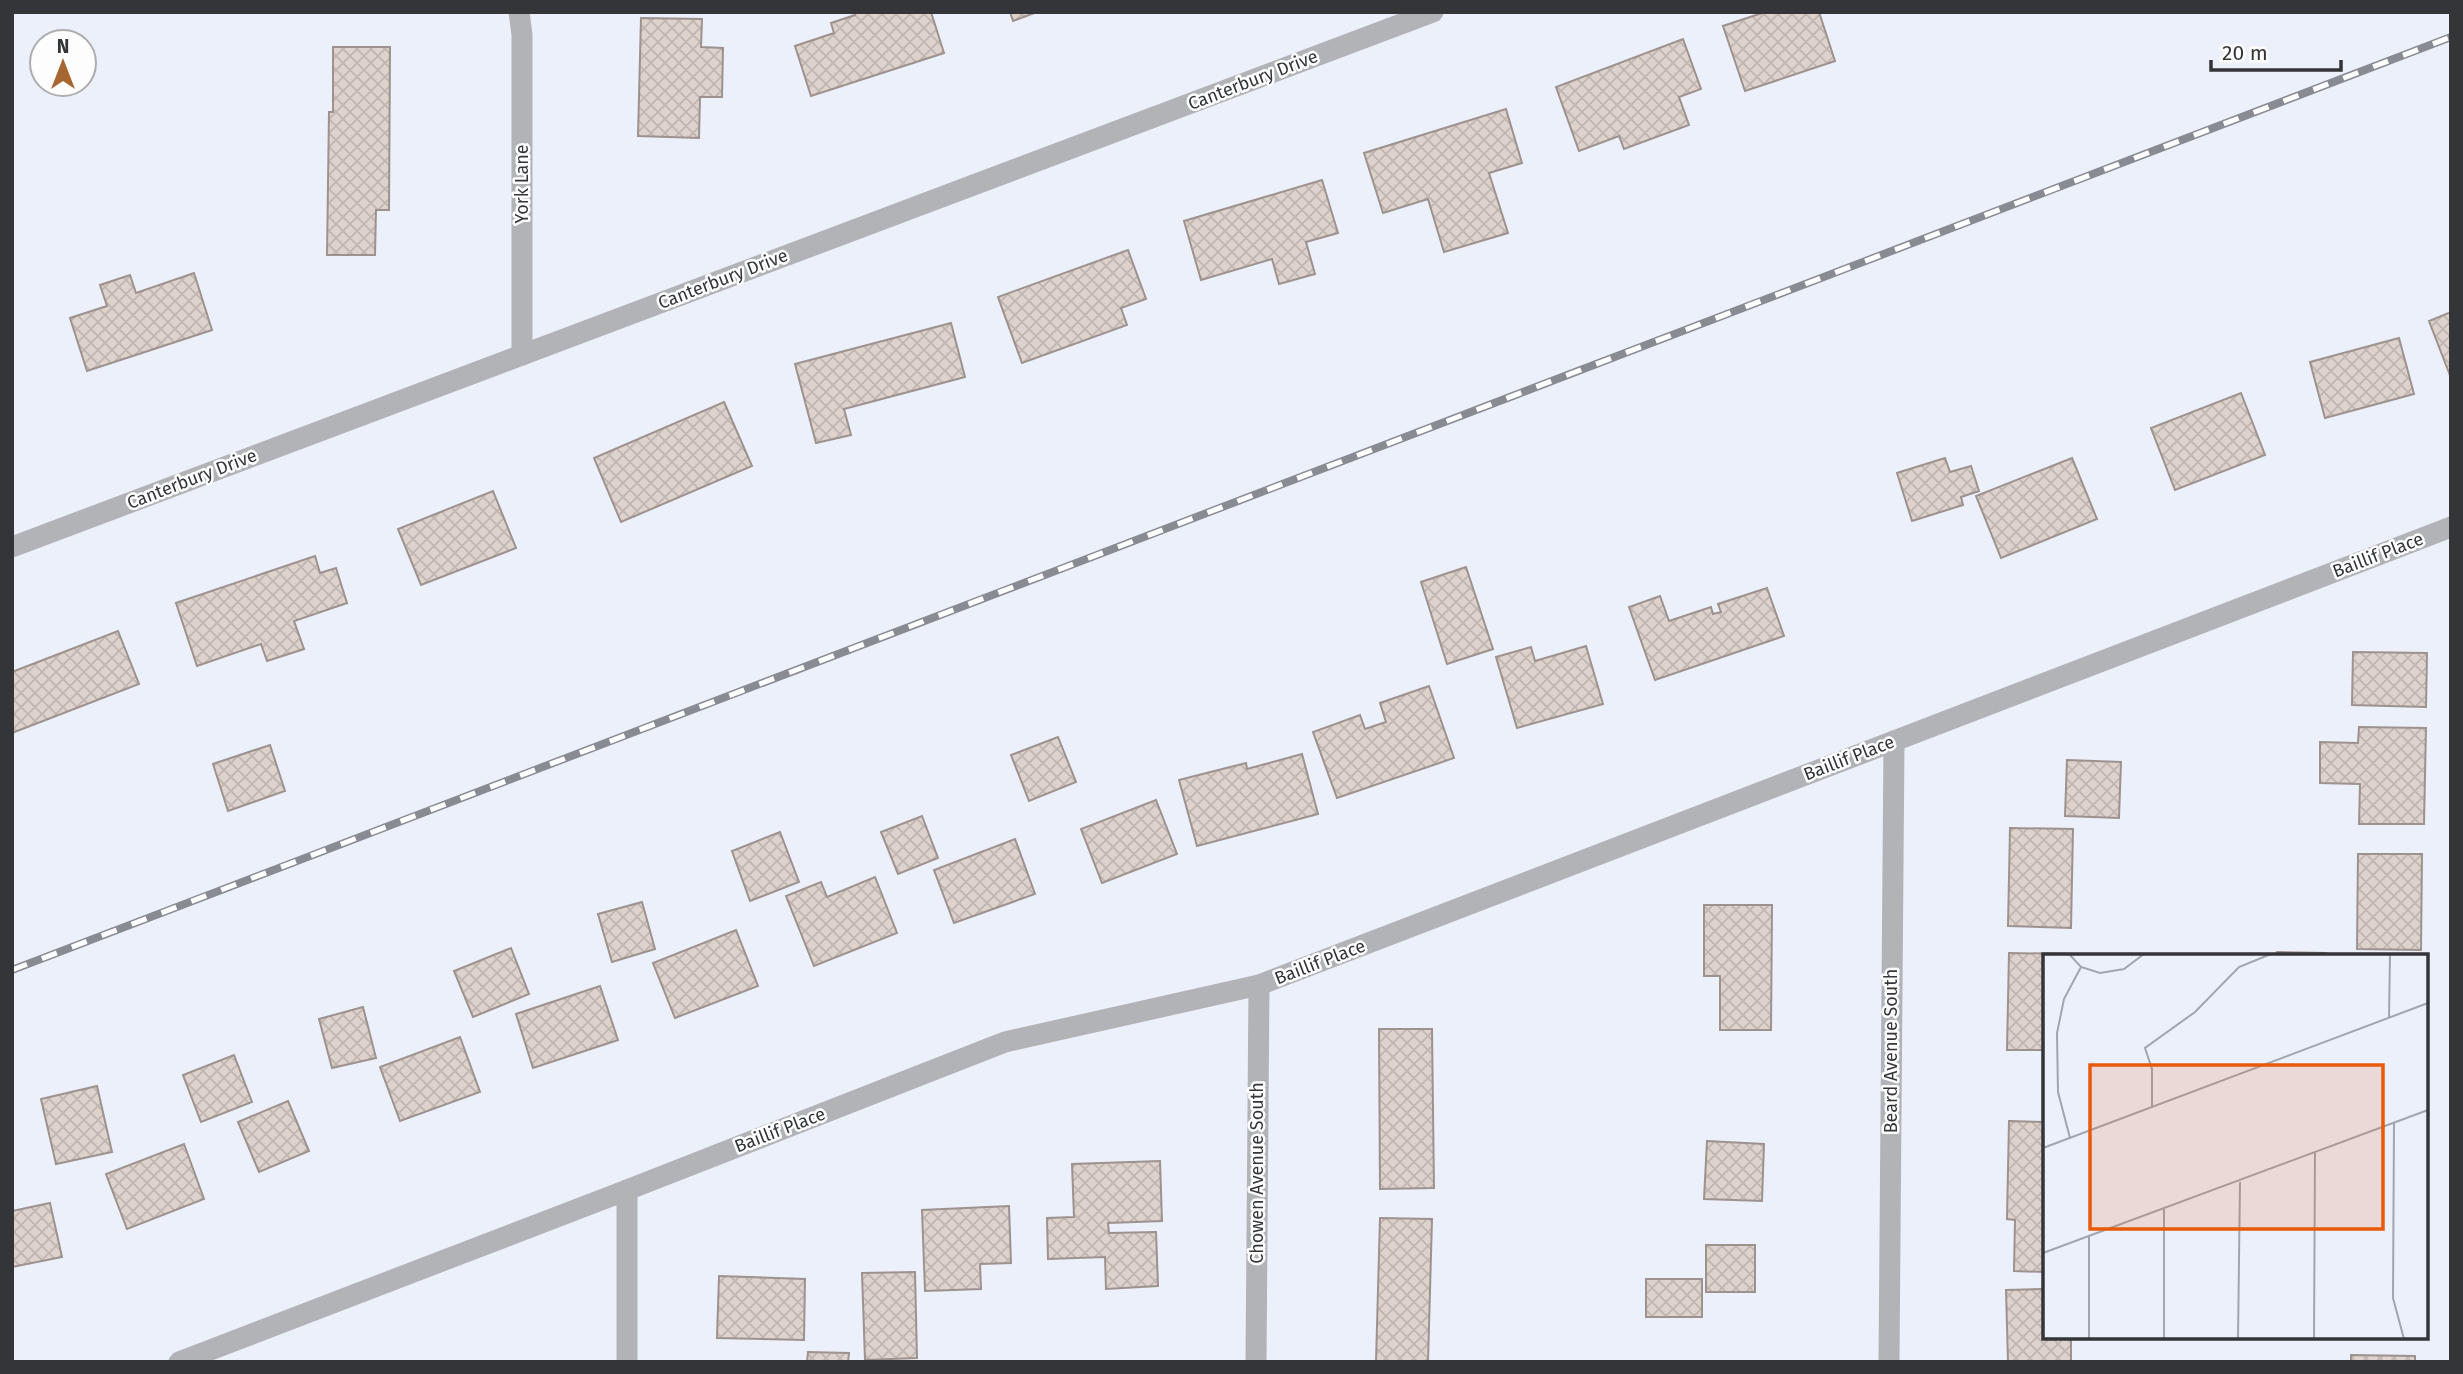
<svg xmlns="http://www.w3.org/2000/svg" width="2463" height="1374" font-family="'Fira Sans',sans-serif">
<style>
.building{fill:url(#building-cross-hatch);stroke:#9d928d;stroke-width:2}
.lines{fill:none;stroke-linecap:round;stroke-linejoin:round}
.street{stroke:#b2b3b7;stroke-width:21}
.rail-casing{stroke:#888b92;stroke-width:8}
.rail{stroke:#fdfdfd;stroke-width:5;stroke-dasharray:16;stroke-linecap:butt}
.labels{text-anchor:middle;stroke-width:5;stroke-linejoin:round;paint-order:stroke}
.street-label{font-size:18px;fill:#333539;stroke:#fdfdfd}
.inset-road{fill:none;stroke:#a1a5ad;stroke-width:2}
.view{fill:#e8590c;fill-opacity:0.15;stroke:#e8590c;stroke-width:3.5}
.inset-edge{fill:none;stroke:#333539;stroke-width:3.5}
</style>
<defs>
<pattern id="building-cross-hatch" width="8" height="8" patternUnits="userSpaceOnUse" patternTransform="scale(1.75)"><rect width="8" height="8" fill="#ded2cd"/><path d="M0 0l8 8M0 8l8-8" fill="none" stroke="#bfb5b1"/></pattern>
</defs>
<rect width="100%" height="100%" fill="#ebf0fb"/>
<!-- building -->
<g class="building">
<path d="M854,12H931L944,53L811,96L795,46L834,33L831,23L855,15Z"/>
<path d="M1010,12H1037L1013,21Z"/>
<path d="M1765,12H1819L1835,61L1745,91L1723,26Z"/>
<path d="M641,18L702,19L701,47L723,48L722,97H700L699,138L638,136Z"/>
<path d="M1683,39L1701,89L1679,97L1689,125L1624,149L1619,136L1579,151L1556,87Z"/>
<path d="M333,47H390L389,210H376L375,255H327L329,112H333Z"/>
<path d="M1506,109L1522,163L1489,173L1508,233L1444,252L1428,199L1383,213L1364,153Z"/>
<path d="M1322,180L1338,233L1306,242L1315,274L1279,284L1272,259L1201,280L1184,221Z"/>
<path d="M1128,250L1146,299L1121,308L1127,325L1022,363L998,297Z"/>
<path d="M194,273L212,330L87,371L70,318L107,306L100,285L130,275L136,293Z"/>
<path d="M2451,312V378L2429,321Z"/>
<path d="M951,323L965,377L844,409L851,435L816,443L795,364Z"/>
<path d="M2399,338L2414,394L2325,418L2310,362Z"/>
<path d="M2241,393L2265,455L2175,490L2151,428Z"/>
<path d="M724,402L752,466L621,522L594,458Z"/>
<path d="M1945,458L1950,472L1971,466L1979,491L1961,497L1963,505L1912,521L1897,473Z"/>
<path d="M2072,458L2097,519L2001,558L1976,496Z"/>
<path d="M493,491L516,548L421,585L398,529Z"/>
<path d="M315,556L320,573L336,568L347,603L294,621L304,649L267,661L261,644L197,666L176,603Z"/>
<path d="M1466,567L1493,649L1447,664L1421,582Z"/>
<path d="M1767,588L1784,636L1655,680L1629,607L1660,596L1669,621L1711,607L1713,614L1721,612L1718,604Z"/>
<path d="M118,631L139,684L12,733V672Z"/>
<path d="M1586,646L1603,704L1517,728L1496,657L1531,647L1535,661Z"/>
<path d="M2353,652L2427,653L2426,707L2352,705Z"/>
<path d="M1429,686L1454,758L1337,798L1313,732L1360,715L1365,729L1386,722L1380,703Z"/>
<path d="M2359,727L2426,728L2424,824H2359L2360,784L2320,783V742L2358,743Z"/>
<path d="M1058,737L1076,782L1029,801L1011,755Z"/>
<path d="M270,745L285,791L228,811L213,764Z"/>
<path d="M1302,754L1318,814L1197,846L1179,780L1246,763L1247,769Z"/>
<path d="M2067,760L2121,762L2119,818L2065,816Z"/>
<path d="M1156,800L1177,854L1102,883L1081,829Z"/>
<path d="M922,816L938,858L898,874L881,832Z"/>
<path d="M2010,828L2073,829L2071,928L2008,926Z"/>
<path d="M780,832L799,882L750,901L732,851Z"/>
<path d="M1015,839L1035,894L954,923L934,870Z"/>
<path d="M2358,854H2422L2421,950L2357,949Z"/>
<path d="M875,877L897,933L814,966L786,896L821,882L827,897Z"/>
<path d="M642,902L655,949L612,962L598,914Z"/>
<path d="M1704,905H1772L1771,1030H1720V976H1704Z"/>
<path d="M736,930L758,986L675,1018L653,963Z"/>
<path d="M511,948L529,994L473,1017L454,971Z"/>
<path d="M2277,952L2326,953L2325,956H2277Z"/>
<path d="M2009,953L2074,954L2045,956V1050H2007Z"/>
<path d="M600,986L618,1040L533,1068L516,1014Z"/>
<path d="M363,1007L376,1058L332,1068L319,1019Z"/>
<path d="M1379,1029H1432L1434,1188L1380,1189Z"/>
<path d="M460,1037L480,1092L400,1121L380,1067Z"/>
<path d="M234,1055L252,1102L201,1122L183,1075Z"/>
<path d="M97,1086L112,1152L56,1164L41,1099Z"/>
<path d="M288,1101L309,1151L259,1172L238,1122Z"/>
<path d="M2009,1121L2045,1122V1272L2014,1271L2015,1220L2007,1219Z"/>
<path d="M1707,1141L1764,1144L1762,1201L1704,1199Z"/>
<path d="M184,1144L204,1199L127,1229L106,1174Z"/>
<path d="M1160,1161L1162,1221L1108,1223L1109,1233L1156,1232L1158,1286L1106,1289L1105,1257L1048,1259L1047,1218L1074,1217L1072,1164Z"/>
<path d="M50,1203L62,1257L12,1267V1211Z"/>
<path d="M1009,1206L1011,1263L980,1264L981,1289L925,1291L922,1210Z"/>
<path d="M1380,1218L1432,1219L1428,1362H1376Z"/>
<rect x="1706" y="1245" width="49" height="47"/>
<path d="M915,1272L917,1358L865,1360L862,1273Z"/>
<path d="M719,1276L805,1279L804,1340L717,1338Z"/>
<rect x="1646" y="1279" width="56" height="38"/>
<path d="M2045,1289V1337H2071V1362H2008L2006,1290Z"/>
<path d="M808,1352L849,1353L848,1362H807Z"/>
<path d="M2351,1355L2415,1356V1362H2351Z"/>
</g>
<g class="lines">
<!-- street -->
<g class="street">
<path d="M519,12L522,35V355"/>
<path d="M12,547L1433,12"/>
<path d="M179,1362L627,1190L1005,1042L1259,985L2451,527"/>
<path d="M627,1362V1190"/>
<path d="M1256,1362L1259,985"/>
<path d="M1889,1362L1894,741"/>
</g>
<defs>
<path id="rail" d="M12,970L2451,37"/>
</defs>
<!-- rail casing -->
<use href="#rail" class="rail-casing"/>
<!-- rail -->
<use href="#rail" class="rail"/>
</g>
<g class="labels">
<!-- street labels -->
<g class="street-label">
<text transform="translate(1253 80) rotate(-21)" y="6">Canterbury Drive</text>
<text transform="translate(522 184) rotate(-90)" y="6">York Lane</text>
<text transform="translate(723 279) rotate(-21)" y="6">Canterbury Drive</text>
<text transform="translate(192 479) rotate(-21)" y="6">Canterbury Drive</text>
<text transform="translate(2378 555) rotate(-21)" y="6">Baillif Place</text>
<text transform="translate(1849 758) rotate(-21)" y="6">Baillif Place</text>
<text transform="translate(1320 962) rotate(-21)" y="6">Baillif Place</text>
<text transform="translate(1891 1051) rotate(-90)" y="6">Beard Avenue South</text>
<text transform="translate(780 1130) rotate(-21)" y="6">Baillif Place</text>
<text transform="translate(1257 1173) rotate(-90)" y="6">Chowen Avenue South</text>
</g>
</g>
<!-- overview -->
<g transform="translate(2043 954)">
<rect width="385" height="385" fill="#ebf0fb"/>
<path class="inset-road" d="M26,0L38,13L57,19L81,15L101,0M346,64L347,0M109,153V115L102,94L152,58L196,13L228,0M351,169L350,344L361,385M27,184L15,138L14,79L21,45L38,13M0,194L385,49M0,299L385,156M46,385V282M121,385V253M195,385L197,228M271,385L272,199"/>
<path class="view" d="M47,111H340V275H47Z"/>
<rect width="385" height="385" class="inset-edge"/>
</g>
<!-- border -->
<rect width="2463" height="1374" fill="none" stroke="#333539" stroke-width="28"/>
<!-- north arrow -->
<g transform="translate(63 63)"><circle r="33" fill="#fdfdfd" stroke="#acadaf" stroke-width="2"/>
<path d="M0-5L12 26L0 18L-12 26Z" fill="#a76532"/>
<text y="-10" font-size="19" font-weight="bold" text-anchor="middle" fill="#333539">N</text>
</g>
<!-- scale -->
<path d="M2211 60v10h130v-10" fill="none" stroke="#333539" stroke-width="3.5"/>
<text x="2222" y="60" font-size="21" fill="#333539" stroke="#fdfdfd" stroke-width="5" paint-order="stroke">20 m</text>
</svg>
